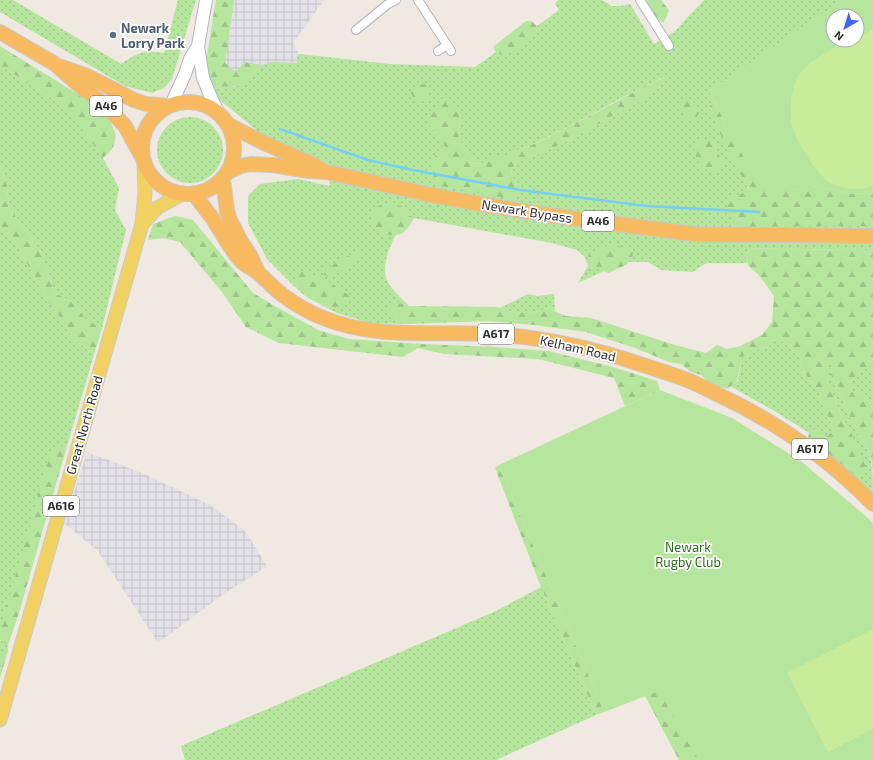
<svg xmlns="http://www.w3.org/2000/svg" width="873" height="760" font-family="'Exo 2',sans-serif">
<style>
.industrial{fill:url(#industrial-grid)}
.grass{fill:url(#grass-dots);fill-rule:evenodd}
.forest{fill:url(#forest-firs)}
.park{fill:#b6e59e;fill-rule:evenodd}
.pitch{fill:#c9ec9a}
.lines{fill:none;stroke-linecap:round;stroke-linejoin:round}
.stream{stroke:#75cff0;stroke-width:2.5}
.minor-casing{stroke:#b4b7c1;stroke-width:10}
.secondary-casing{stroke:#b4b7c1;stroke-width:14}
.primary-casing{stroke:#c9c9c9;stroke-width:15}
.trunk-casing{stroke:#c9c9c9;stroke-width:16}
.minor{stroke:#fff;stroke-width:8}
.secondary{stroke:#fff;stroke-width:12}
.primary{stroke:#f2d163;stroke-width:13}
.trunk{stroke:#f8ba60;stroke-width:14}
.service-dot{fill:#5c6f8a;stroke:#fff;stroke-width:1.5}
.labels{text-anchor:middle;stroke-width:3.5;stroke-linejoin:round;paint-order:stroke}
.shield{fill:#fff;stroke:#6d6d6d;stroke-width:1}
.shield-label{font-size:12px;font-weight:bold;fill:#2e2e2e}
.service-label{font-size:13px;font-weight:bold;fill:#4e5e75;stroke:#fff;text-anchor:start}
.street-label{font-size:13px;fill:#2e2e2e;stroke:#fff}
.park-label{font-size:13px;fill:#2c6e1b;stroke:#fff}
</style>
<defs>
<pattern id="industrial-grid" width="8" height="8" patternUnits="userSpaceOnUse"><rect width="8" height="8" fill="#e3e1e8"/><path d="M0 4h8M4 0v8" fill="none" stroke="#c3c1c7"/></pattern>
<pattern id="grass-dots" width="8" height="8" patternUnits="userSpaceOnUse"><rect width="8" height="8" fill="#b6e59e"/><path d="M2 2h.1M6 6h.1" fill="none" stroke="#9dc588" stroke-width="1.8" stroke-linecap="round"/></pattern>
<pattern id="forest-firs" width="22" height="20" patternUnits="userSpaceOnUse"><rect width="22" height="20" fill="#b6e59e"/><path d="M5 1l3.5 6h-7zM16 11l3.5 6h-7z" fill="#9dc588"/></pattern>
</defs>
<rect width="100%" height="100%" fill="#efe9e1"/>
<!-- industrial -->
<g class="industrial">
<path d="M216,0H324L293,43L299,54L297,56L298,63L272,62L212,87Z"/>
<path d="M87,452L142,473L210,505L245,531L267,566L221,596L158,643L98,551L64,523Z"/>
</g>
<!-- grass -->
<g class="grass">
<path d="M0,0H13L121,64L133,56L147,51L164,53L178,0H196L172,79L164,88L152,93L125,86L0,12Z"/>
<path d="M558,0H602L612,6H621L630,4L654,44L674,32L704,0H843L709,91L714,101L709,107L750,192L735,196L825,226H873V250L778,249L752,248L746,254L747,263H706L693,272L661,270L648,262H628L632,258L590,265L604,271L578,283L588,266L585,257L577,250L552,243L414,218L406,213L401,206L380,234L396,235C389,247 381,267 387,280C389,287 404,301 409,306L393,301L395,319L406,324L369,323L337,313L308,298L335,309L295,278L297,289L267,259L248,223V196L260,184L298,179L330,186L324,162L295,151L260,133L220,100L212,87L239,86L262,65L272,62L297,63V56L299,54L390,64L475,67L496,52L503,56L536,35L537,26L559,10L555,4ZM664,77L666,79L651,94L588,130L553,148L518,161L512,169L511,176L521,186L435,156L445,147L441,138L428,123L461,115L458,135L465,150L474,162L484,165C502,156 521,150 540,141C582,121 622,96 664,77ZM713,141L723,164L720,171Z"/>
<path d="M0,65L51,98L73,116L103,158L119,188L115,210L126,230L102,328L86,320L74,303L55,293L40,251L26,230L9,208L7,186L0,165Z"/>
<circle cx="190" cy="150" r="33"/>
<path d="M0,226L16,244L45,296L73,338L94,355L67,446H64L0,631Z"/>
<path d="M528,294L537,296L554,294L555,311L549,309L528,313L514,312L500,308Z"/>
<path d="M782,341L791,345L793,352L801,357L802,370L821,394L822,404L834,430L826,439L814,430L809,433L776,412L730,386L738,381L742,357L761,348Z"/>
<path d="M828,362L832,364L831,375L858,434C873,449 873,474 873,495L844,468L851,433L844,423L825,374Z"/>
<path d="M873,364V409L864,395L851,391L850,381L865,369Z"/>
<path d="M541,587L596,715L496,760H185L181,746L496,611Z"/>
<path d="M0,640L8,645V651H0Z"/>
</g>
<!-- forest -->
<g class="forest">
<path d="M216,0H234L225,63L236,72L244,62L262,65L239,86L212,87L206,61Z"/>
<path d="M647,0H661L669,10L666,18L663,23C655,17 649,10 647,0Z"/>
<path d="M526,21H531L537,26L536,35L512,52L503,56L496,52L493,47Z"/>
<path d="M0,46L94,104L113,122L111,124L116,135L113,148L103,158L73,116L51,98L0,65Z"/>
<path d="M665,77L667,79L651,94L588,130L553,148L518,161L512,169L511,175L521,186L515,200L441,186L435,180L430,168L435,156L445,147L441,138L428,123L432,111L447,102L461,115L458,135L465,150L474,162L484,165L492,157L499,158L539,142L601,110L643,87Z"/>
<path d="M425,84L429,93L427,103L416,102L411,93L415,86Z"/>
<path d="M685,98L694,102L699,112L696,118L687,121L680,108Z"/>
<path d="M714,101L725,122L801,186H812L849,194L873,193V226H825L737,227L727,212V201L735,196L750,191L730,156L709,107Z"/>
<path d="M698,138L713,141L723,164L721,171L715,175L705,169L699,164L694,151Z"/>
<path d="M0,165L7,186L9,208L26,230L40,251L55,293L74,303L86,320L102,328L94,355L73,338L45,296L16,244L0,226Z"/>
<path d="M382,204L401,206L406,213L414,218C403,237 401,236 380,234L372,222L373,210Z"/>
<path d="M175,216L193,220L253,293L273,305L318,330L349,339L422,344L496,347L548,351L613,367L657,381L660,390L625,406L614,378L538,359L444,354L418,348L403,357L279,343L246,327L222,292L180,242L163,238L148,240L153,224Z"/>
<path d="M614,244L633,252L632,258L626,265L608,273L590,265L588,256L597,249Z"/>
<path d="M752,248L778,249L873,250V364L865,369L850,381L851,391L864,395L873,409V489C872,484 873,479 873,473C872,459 868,444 858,434L831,375L832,364L828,363L825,374L844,423L851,433L866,466L864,474L858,477L844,468L808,438L809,433L814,430L825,438L834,430L822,404L821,394L802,370L801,357L793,352L791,345L782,341L761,348L742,357L737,381L727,389L711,384L701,375L691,372L681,364L669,362L635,348L586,332L534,325L490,321L406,324L395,319L389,309L393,301L409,306L497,307L514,312L528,313L549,309L566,316L591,318L675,345L706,353L717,345L727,349L740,346L762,335L772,322L774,296L759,275L748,266L746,254Z"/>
<path d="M355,252H361L362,256L335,275L328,278L324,274L327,268Z"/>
<path d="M299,271L323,278L346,293L350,298L347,305L335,309L308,298L297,289L295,278Z"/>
<path d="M64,446H67L19,613L8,645L0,640V631L51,448Z"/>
<path d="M499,465L604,712L596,715L541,587L495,468Z"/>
<path d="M0,651H8L0,678Z"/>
<path d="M717,662L664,699L699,760H679L645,696Z"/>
</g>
<!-- park -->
<g class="park">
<path d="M843,0H873V193L849,194L812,186L760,189L709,91ZM833,16H857V40H833Z"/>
<path d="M660,390L732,418L802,462L868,518L873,524V760H699L659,691L604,712L499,465Z"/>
</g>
<!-- pitch -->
<g class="pitch">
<path d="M873,30V186C868,187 863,189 858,189C849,189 836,187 829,182C816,173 796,141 792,126C789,112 791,84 800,73C807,64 817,58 827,52C833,49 841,42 848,40C850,39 854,40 857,40V36Z"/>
<path d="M873,629V729L828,752L787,673Z"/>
</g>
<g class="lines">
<!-- stream -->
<path class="stream" d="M280,129L368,160L413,170L520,190L647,206L759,212"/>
<defs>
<g id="minor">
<path d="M418,0L451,51"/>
<path d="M640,0L669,46"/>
<path d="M356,30L388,4L396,0"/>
<path d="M438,51L447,45"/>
</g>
<g id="secondary">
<path d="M206,0L198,46L203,78L213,102L219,114"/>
<path d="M171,105L185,74L190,59L198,46"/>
</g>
<g id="primary">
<path d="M142,224L157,208L182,194"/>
<path d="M0,720L142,224L145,193L144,164"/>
</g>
<g id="trunk">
<path d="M0,32L55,64L80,86L105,105L125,126L141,155"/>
<path d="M62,67L85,75L134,100L146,104L167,106"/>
<circle cx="188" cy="148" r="46"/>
<path d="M227,124L264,143L310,163L321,169"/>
<path d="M228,172L241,166L251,164L273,165L309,171L327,172L427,194L480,204L548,215L694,234L873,236"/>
<path d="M223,179L227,211L230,220L240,240L250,255L258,272"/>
<path d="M194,194C200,202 207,211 213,219C222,233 230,249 241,261C246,266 252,268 257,272C267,280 274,289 284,296C295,304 308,312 321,317C375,340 434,331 491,334C542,337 592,348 640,364C658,370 676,375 692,382C701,386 709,390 717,394C775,421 828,458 873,504"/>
</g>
</defs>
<!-- minor casing -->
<use href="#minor" class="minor-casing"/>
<!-- secondary casing -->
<use href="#secondary" class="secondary-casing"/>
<!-- primary casing -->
<use href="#primary" class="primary-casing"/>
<!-- trunk casing -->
<use href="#trunk" class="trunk-casing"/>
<!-- minor -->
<use href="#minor" class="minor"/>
<!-- secondary -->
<use href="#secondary" class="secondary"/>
<!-- primary -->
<use href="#primary" class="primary"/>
<!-- trunk -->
<use href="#trunk" class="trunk"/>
</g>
<!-- markers -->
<circle class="service-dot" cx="113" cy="35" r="4"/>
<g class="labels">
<!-- shield labels -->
<g class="shield">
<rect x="90" y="96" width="32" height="20" rx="3"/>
<rect x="582" y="211" width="32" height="20" rx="3"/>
<rect x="478" y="324" width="36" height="20" rx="3"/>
<rect x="792" y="439" width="36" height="20" rx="3"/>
<rect x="43" y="496" width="36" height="20" rx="3"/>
</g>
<g class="shield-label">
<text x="106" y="110">A46</text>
<text x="598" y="225">A46</text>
<text x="496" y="338">A617</text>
<text x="810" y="453">A617</text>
<text x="61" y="510">A616</text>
</g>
<!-- service labels -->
<g class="service-label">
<text x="121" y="33">Newark<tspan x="121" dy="15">Lorry Park</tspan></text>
</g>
<!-- street labels -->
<g class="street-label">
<text transform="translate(527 211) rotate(9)" y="5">Newark Bypass</text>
<text transform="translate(578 348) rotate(13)" y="5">Kelham Road</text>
<text transform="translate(84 425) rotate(-74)" y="5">Great North Road</text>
</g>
<!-- park labels -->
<g class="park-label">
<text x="688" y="552">Newark<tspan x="688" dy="15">Rugby Club</tspan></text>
</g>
</g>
<!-- north arrow -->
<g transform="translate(845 28) rotate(218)"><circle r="19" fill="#ffffff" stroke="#ababab"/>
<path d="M0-3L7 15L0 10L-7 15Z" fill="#4264fb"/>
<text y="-6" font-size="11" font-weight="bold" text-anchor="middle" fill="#2e2e2e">N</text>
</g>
</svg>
